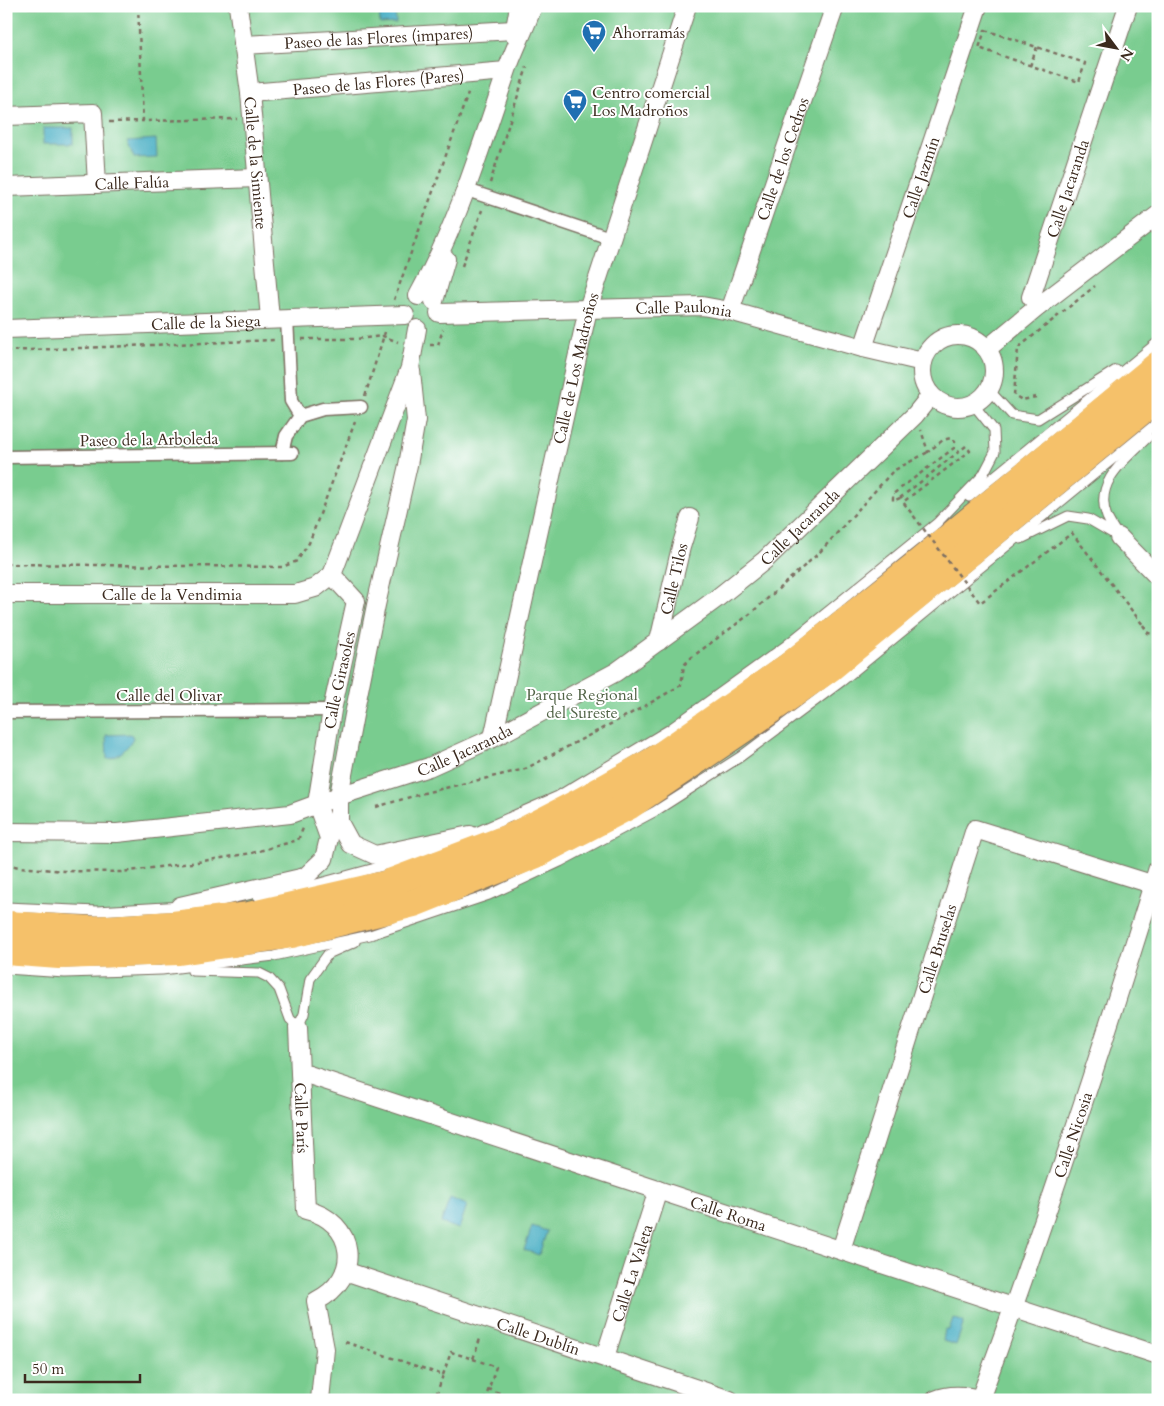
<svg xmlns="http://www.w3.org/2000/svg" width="1164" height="1406" font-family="Cardo,serif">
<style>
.green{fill:#79cc8f;stroke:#5a7b56}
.water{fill:#42acc2;stroke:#3e6b70}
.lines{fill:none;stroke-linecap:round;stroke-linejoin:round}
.service-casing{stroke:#7d6f62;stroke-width:11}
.pedestrian-casing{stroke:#7d6f62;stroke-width:15}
.minor-casing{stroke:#7d6f62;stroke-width:20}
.primary-casing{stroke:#7d6f62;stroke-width:30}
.path{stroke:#7d6f62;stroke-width:2.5;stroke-dasharray:4 4;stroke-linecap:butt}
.service{stroke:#fff;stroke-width:9}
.pedestrian{stroke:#fff;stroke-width:12}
.minor{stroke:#fff;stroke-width:18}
.primary{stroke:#f5c16b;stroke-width:28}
.path-bridge{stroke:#7d6f62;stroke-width:2.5;stroke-dasharray:4 4;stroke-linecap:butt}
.labels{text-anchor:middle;stroke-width:4;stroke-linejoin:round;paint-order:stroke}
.poi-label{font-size:16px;fill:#3b2a1e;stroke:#fff;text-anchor:start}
.street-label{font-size:16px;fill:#3b2a1e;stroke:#fff}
.park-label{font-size:16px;fill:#516346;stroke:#fff}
</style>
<rect width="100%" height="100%" fill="#fff"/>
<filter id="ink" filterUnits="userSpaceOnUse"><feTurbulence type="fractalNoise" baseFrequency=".02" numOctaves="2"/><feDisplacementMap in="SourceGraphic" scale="10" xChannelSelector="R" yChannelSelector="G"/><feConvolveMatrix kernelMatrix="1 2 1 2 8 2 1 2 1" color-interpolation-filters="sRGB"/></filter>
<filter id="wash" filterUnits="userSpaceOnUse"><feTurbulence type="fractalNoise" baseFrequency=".0096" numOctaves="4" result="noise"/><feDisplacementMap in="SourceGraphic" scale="20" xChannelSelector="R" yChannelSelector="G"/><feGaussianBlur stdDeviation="1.12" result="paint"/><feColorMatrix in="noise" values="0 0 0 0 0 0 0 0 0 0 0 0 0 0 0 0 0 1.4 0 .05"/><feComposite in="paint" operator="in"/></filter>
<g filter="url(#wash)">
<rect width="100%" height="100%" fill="#f8eedf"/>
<!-- green -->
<rect class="green" x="6" y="6" width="1152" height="1394"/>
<!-- water -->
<g class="water">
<path d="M379,6H395L396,23L380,24Z"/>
<rect x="43" y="128" width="30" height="16"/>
<path d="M156,139L157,157L134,158L127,141Z"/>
<path d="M131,734L133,738C128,748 118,758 107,759L106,735Z"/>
<path d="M450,1198L467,1205L459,1229L441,1223Z"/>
<path d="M532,1226L547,1231L539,1255L524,1250Z"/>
<path d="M953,1318L964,1322L956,1345L943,1341L945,1329L949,1330Z"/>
</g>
</g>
<g filter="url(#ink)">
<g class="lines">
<defs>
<g id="service">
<path d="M989,390L1012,415L1038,419L1116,370"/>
<path d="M969,497L1158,342"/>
<path d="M1021,539L1068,516L1088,519L1119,537C1115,531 1110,524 1107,517C1093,482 1126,459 1148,437"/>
<path d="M467,836L558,796L670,729L784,647L937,523L983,475L995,452L994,430L973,404"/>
<path d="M258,896L283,893L401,861L426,851"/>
<path d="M6,907L97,911L183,906"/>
<path d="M6,969L65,973L162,970L274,956L370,935L489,895L560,862L654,812L740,757L842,681L1158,422"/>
<path d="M192,971L259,973L269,978L279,989L290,1019L298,1027L304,1014L310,979L328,954L355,942"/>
</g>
<g id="pedestrian">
<path d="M467,190L610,238"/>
<path d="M287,318L291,401L300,416"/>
<path d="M282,453L286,436L300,416L323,409L361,407"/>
<path d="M6,457L292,453"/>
<path d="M6,712L332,710"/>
</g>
<g id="minor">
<path id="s1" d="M238,6L250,93L270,319"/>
<path d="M514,34L519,6"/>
<path id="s2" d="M243,45L514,30"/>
<path id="s3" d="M250,93L506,71"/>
<path d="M6,116L93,113L97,184"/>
<path id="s4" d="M6,187L257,178"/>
<path d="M418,296C457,226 480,149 506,73C513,51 525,29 533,6"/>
<path d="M434,301L446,259"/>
<path d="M1039,306L1158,215"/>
<path id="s5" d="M730,311L835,6"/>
<path id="s6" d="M439,313L702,306L730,311L863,348L923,362"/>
<path id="s7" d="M6,329L405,315"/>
<circle cx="958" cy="371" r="36"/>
<path id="s8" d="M863,348L978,6"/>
<path id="s9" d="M987,349L1039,306L1031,297L1128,6"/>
<path d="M411,371L416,420L408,465L376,605L354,715L339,796V822L351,844L375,855L470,835"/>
<path d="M1119,537L1158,577"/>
<path id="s10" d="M6,594H295L315,588L332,575"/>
<path id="s11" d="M659,641L681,547L690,518"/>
<path id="s12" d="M493,738L588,309L687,6"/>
<path id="s13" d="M6,832L117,833L290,814L339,796L429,767L493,738L616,672L716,599L765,560L915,415L931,395"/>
<path id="s14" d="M180,906L305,877L324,859L329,838L317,804L332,710L356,601L332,575L410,368L417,329"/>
<path id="s15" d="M298,1027L306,1210C356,1221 363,1278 316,1301L325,1349L320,1400"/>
<path id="s16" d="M300,1072L1158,1355"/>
<path id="s17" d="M841,1250L975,829L1158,886"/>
<path id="s18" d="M345,1271L730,1400"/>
<path id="s19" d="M605,1357L658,1190"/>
<path id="s20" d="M980,1399C1045,1224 1103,1046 1158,868"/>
<path d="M935,1400C950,1394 966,1395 982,1400"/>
</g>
<g id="primary">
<path d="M6,925L92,930L173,925L249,916L384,885L516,835L582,801L655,760L788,667L915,566L1158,365"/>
<path d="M6,951L59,955L179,951L292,934L414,903L534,855L630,805L756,720L831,667L1158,397"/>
</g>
</defs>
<!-- service casing -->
<use href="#service" class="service-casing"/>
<!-- pedestrian casing -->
<use href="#pedestrian" class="pedestrian-casing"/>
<!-- minor casing -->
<use href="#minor" class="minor-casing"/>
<!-- primary casing -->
<use href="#primary" class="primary-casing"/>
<!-- path -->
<g class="path">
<path d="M138,6L143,121L237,119"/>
<path d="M985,30L1085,63L1079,82L979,48Z"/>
<path d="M1030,66L1037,47"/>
<path d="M109,122L143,121"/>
<path d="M490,183L527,67"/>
<path d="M462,266L482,210"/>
<path d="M394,300L469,91"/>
<path d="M302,339H356L383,336L398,342"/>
<path d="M430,345H438L443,329"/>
<path d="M6,351L274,340"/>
<path d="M365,396L385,332"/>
<path d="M1036,397L1022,400L1014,395L1018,348L1095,286"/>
<path d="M900,498L893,501V494L954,448L955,442L951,438L943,440L928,452L921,430"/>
<path d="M6,564L282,567L297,561L309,543L355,422"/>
<path d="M1143,625L1148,633L1154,634L1158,633"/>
<path d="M376,807L424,793L525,769L645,706L681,685L684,665L692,657L750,614L819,553L893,471L928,452"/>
<path d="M6,864L19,867L64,871L121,872L191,863L252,853L298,840L304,826"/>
<path d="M345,1342L443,1375L436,1396L447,1400"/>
<path d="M473,1359L496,1367L485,1400"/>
<path d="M443,1375L451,1352L473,1359L481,1336"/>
<path d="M488,1389L520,1400"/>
</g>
<!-- service -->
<use href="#service" class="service"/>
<!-- pedestrian -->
<use href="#pedestrian" class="pedestrian"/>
<!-- minor -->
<use href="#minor" class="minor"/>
<!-- primary -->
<use href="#primary" class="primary"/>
<!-- path-bridge -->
<path class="path-bridge" d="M900,498L966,446L970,451L903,502L980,603L1072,533L1143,625"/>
</g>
</g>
<!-- icons -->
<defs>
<symbol id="supermarket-pin" viewBox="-11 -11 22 30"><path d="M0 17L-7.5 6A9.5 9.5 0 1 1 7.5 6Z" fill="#1f6fb2" stroke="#fff"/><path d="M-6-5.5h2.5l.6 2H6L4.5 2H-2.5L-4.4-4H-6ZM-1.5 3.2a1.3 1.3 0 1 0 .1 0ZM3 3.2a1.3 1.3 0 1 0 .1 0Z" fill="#fff"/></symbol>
</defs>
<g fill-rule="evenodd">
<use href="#supermarket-pin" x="580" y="18" width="28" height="38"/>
<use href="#supermarket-pin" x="561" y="87" width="28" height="38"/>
</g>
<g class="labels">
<!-- poi labels -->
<g class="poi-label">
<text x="612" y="38">Ahorramás</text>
<text x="592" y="98">Centro comercial<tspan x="592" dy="18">Los Madroños</tspan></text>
</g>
<!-- street labels -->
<g class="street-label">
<text dy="6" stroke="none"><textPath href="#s2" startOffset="136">Paseo de las Flores (impares)</textPath></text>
<text dy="6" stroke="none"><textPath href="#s3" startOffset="129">Paseo de las Flores (Pares)</textPath></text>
<text dy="6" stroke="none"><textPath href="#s5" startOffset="161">Calle de los Cedros</textPath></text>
<text dy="6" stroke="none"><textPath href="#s1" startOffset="158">Calle de la Simiente</textPath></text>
<text dy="6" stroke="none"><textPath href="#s8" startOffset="180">Calle Jazmín</textPath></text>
<text dy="6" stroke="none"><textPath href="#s4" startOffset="126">Calle Falúa</textPath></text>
<text dy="6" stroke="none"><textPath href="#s9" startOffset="194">Calle Jacaranda</textPath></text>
<text dy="6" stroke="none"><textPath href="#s6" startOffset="245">Calle Paulonia</textPath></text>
<text dy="6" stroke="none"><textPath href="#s7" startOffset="200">Calle de la Siega</textPath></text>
<text dy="6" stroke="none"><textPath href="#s12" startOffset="379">Calle de Los Madroños</textPath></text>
<text transform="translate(149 439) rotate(-1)" y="6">Paseo de la Arboleda</text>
<text dy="6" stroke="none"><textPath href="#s13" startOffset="876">Calle Jacaranda</textPath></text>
<text dy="6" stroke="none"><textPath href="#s11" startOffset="64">Calle Tilos</textPath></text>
<text dy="6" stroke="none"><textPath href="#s10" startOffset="166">Calle de la Vendimia</textPath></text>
<text dy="6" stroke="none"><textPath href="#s14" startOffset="338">Calle Girasoles</textPath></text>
<text x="169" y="701">Calle del Olivar</text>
<text dy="6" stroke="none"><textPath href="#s13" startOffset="471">Calle Jacaranda</textPath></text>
<text dy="6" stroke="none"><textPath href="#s17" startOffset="316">Calle Bruselas</textPath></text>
<text dy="6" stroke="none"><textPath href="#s15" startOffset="91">Calle París</textPath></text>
<text dy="6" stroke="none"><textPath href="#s20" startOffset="280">Calle Nicosia</textPath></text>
<text dy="6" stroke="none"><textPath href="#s16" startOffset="451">Calle Roma</textPath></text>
<text dy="6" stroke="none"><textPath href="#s19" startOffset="88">Calle La Valeta</textPath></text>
<text dy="6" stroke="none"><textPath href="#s18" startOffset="204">Calle Dublín</textPath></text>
</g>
<!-- park labels -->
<g class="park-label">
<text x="582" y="700">Parque Regional<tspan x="582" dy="18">del Sureste</tspan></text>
</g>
</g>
<!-- margin -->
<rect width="1164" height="1406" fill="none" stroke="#fff" stroke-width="25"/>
<!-- north arrow -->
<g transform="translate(1116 48) rotate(122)" stroke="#ffffff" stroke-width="4" paint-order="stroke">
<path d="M0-4L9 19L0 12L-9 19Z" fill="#3b2a1e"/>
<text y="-8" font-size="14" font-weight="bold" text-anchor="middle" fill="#3b2a1e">N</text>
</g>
<!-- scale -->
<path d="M25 1374v8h115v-8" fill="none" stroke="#3b2a1e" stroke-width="2.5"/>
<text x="32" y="1374" font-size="15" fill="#3b2a1e" stroke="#ffffff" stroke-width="4" paint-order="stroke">50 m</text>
</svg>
